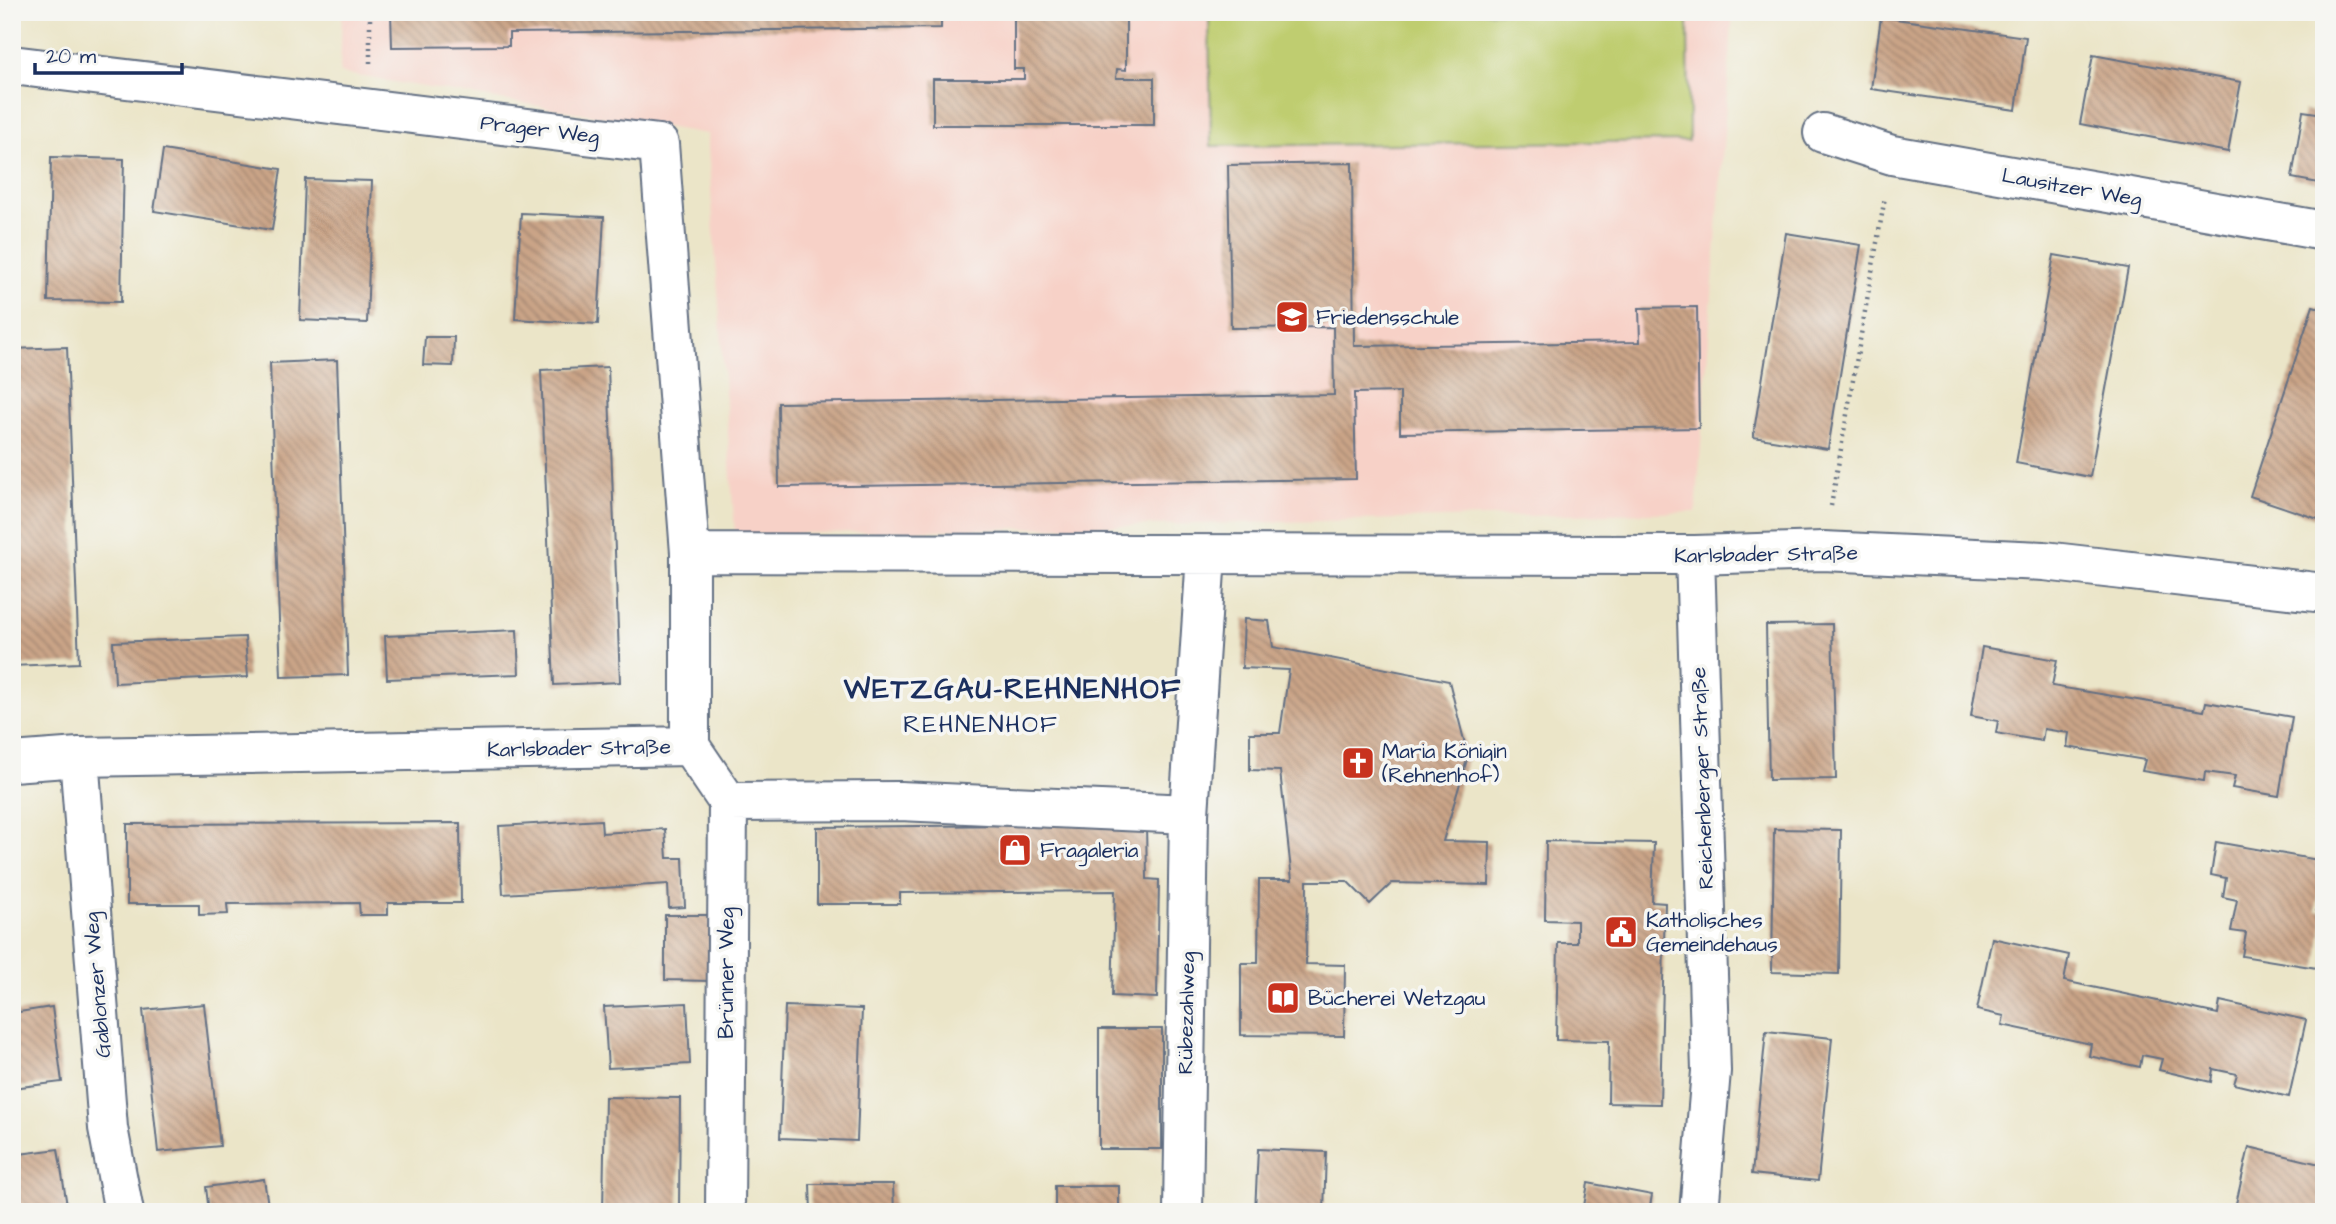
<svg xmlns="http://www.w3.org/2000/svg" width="2336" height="1224" font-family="'Architects Daughter',sans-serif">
  <defs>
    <pattern id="building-back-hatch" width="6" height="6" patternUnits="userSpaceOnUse" patternTransform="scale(1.75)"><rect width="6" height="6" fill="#caa487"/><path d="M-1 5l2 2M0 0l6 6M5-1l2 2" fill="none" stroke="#a38672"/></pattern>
  </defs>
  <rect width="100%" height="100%" fill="#f6f6f2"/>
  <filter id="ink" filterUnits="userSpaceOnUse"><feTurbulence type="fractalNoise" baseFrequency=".0143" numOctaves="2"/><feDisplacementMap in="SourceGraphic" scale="14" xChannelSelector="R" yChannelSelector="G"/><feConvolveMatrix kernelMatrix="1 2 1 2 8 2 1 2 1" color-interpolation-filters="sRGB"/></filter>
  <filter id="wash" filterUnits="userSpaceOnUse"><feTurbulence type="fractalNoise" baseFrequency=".00686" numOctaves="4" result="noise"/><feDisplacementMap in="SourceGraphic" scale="28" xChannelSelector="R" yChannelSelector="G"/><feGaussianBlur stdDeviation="1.57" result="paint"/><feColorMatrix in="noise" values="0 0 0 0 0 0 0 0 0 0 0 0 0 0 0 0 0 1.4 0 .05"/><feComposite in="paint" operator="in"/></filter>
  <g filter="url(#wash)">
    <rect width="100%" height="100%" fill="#ebe5c8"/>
    <path fill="#f7d1c7" d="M 342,12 L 1733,12 L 1696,512 L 735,535 L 707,134 L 340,73 Z"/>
    <path fill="#bfcd6f" stroke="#6d7e66" stroke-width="2" d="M 1209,12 L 1688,12 L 1689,141 L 1211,146 Z"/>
    <g id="blocks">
      <path fill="url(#building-back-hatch)" d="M 391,12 L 941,12 L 941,28 L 509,33 L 509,46 L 392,47 Z
        M 1014,12 L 1126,12 L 1126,70 L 1117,69 L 1116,78 L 1154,78 L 1154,125 L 933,125 L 933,79 L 1024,79 L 1024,69 L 1014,69 Z
        M 1881,17 L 2026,37 L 2016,110 L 1871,89 Z
        M 2093,55 L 2241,82 L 2228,152 L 2080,124 Z
        M 2303,111 L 2324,114 L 2324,184 L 2292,178 Z
        M 163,150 L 281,169 L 272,230 L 154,211 Z
        M 51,157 L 124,159 L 121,302 L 48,301 Z
        M 1352,163 L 1354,346 L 1640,342 L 1639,308 L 1697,307 L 1699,428 L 1400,433 L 1400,392 L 1354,393 L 1356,479 L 779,487 L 778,403 L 1334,395 L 1333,327 L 1231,328 L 1228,165 Z
        M 305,179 L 372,181 L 367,323 L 300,320 Z
        M 521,213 L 604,217 L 598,324 L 515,319 Z
        M 1786,233 L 1861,245 L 1828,449 L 1753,437 Z
        M 2054,255 L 2128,268 L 2090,477 L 2016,463 Z
        M 2313,306 L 2324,309 L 2324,521 L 2250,496 Z
        M 425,337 L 454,337 L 453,366 L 423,365 Z
        M 67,347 L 79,663 L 12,666 L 12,349 Z
        M 337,360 L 348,675 L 281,677 L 270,363 Z
        M 608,367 L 620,682 L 554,685 L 541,370 Z
        M 1244,619 L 1269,621 L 1273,647 L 1449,681 L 1468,756 L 1443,841 L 1490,842 L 1489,885 L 1392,883 L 1370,904 L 1347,881 L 1307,881 L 1306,964 L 1345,965 L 1344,1036 L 1241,1035 L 1241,963 L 1258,963 L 1259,880 L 1292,880 L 1280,771 L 1250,770 L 1250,733 L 1280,733 L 1289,670 L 1242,668 Z
        M 1832,624 L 1836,779 L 1769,780 L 1766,625 Z
        M 517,630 L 519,674 L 387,679 L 385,636 Z
        M 245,637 L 248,677 L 115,683 L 113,642 Z
        M 1982,647 L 2057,660 L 2052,686 L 2204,711 L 2206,702 L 2292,717 L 2279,796 L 2232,788 L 2235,776 L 2205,772 L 2204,781 L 2142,771 L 2145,760 L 2067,747 L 2069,733 L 2044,729 L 2042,741 L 1996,733 L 1998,721 L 1971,716 Z
        M 601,820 L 602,833 L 665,829 L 667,858 L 683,858 L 685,907 L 669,908 L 668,884 L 503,894 L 499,826 Z
        M 460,823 L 461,903 L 388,903 L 388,915 L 360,915 L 359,903 L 227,904 L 228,914 L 199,915 L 199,904 L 127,904 L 127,824 Z
        M 1146,824 L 1147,879 L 1159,880 L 1157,998 L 1112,996 L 1115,891 L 900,893 L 900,904 L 817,904 L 817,827 Z
        M 1774,829 L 1841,830 L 1839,974 L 1772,972 Z
        M 1546,841 L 1654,843 L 1652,902 L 1665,903 L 1660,1104 L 1608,1103 L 1609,1041 L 1556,1040 L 1558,943 L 1577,943 L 1577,921 L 1545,920 Z
        M 2216,842 L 2324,861 L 2316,911 L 2324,912 L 2317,968 L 2242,956 L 2246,933 L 2231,931 L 2237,900 L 2223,897 L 2226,878 L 2211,875 Z
        M 665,915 L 710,915 L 711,981 L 665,980 Z
        M 1992,938 L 2069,955 L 2064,981 L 2218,1014 L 2220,1001 L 2306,1020 L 2289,1097 L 2234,1084 L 2237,1074 L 2213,1069 L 2211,1082 L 2159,1070 L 2162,1059 L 2142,1055 L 2140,1067 L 2089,1056 L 2091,1044 L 2002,1025 L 2004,1016 L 1977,1010 Z
        M 687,1003 L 690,1064 L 608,1068 L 604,1007 Z
        M 204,1004 L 220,1146 L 158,1152 L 143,1010 Z
        M 785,1006 L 862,1009 L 857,1141 L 780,1138 Z
        M 52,1007 L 62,1082 L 12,1088 L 12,1013 Z
        M 1099,1029 L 1162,1029 L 1162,1149 L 1099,1149 Z
        M 1766,1031 L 1832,1038 L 1818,1181 L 1752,1174 Z
        M 605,1097 L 680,1098 L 679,1212 L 603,1212 Z
        M 2249,1147 L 2324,1165 L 2324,1212 L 2251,1212 L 2235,1208 Z
        M 58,1149 L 68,1212 L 12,1212 L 12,1155 Z
        M 1258,1149 L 1326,1152 L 1324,1212 L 1255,1212 Z
        M 264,1179 L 269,1212 L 209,1212 L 206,1187 Z
        M 1588,1183 L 1652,1195 L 1649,1212 L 1583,1212 Z
        M 810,1184 L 893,1184 L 894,1212 L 811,1212 Z
        M 1055,1186 L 1119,1186 L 1119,1212 L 1055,1212 Z"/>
    </g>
  </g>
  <g filter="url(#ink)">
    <use href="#blocks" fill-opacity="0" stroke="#646f83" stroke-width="2"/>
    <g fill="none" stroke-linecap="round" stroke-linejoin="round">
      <defs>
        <path id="street" d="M 12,65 L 659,144 L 690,553 L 690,746 L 79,757 L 12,762
          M 1823,133 L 1892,155 L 2324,231
          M 690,553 L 1695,555 L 1823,551 L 2044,561 L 2324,593
          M 1695,555 L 1711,1071 L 1699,1212
          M 690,746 L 728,802 L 725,1212
          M 79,757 L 108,1128 L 124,1212
          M 728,802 L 900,801 L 1189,814
          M 1183,1212 L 1189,814 L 1206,555"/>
      </defs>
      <use href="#street" stroke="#646f83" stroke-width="42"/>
      <path stroke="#646f83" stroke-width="4.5" stroke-dasharray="2 5" stroke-linecap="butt" d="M 370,12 L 370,64
        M 1831,506 L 1885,197"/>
      <use href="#street" stroke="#fff" stroke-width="38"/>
    </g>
  </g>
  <defs>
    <symbol id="school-square" viewBox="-11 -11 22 22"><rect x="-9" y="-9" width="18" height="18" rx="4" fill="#c8321e" stroke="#f6f6f2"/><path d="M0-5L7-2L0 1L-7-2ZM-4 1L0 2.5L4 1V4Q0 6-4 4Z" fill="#fff"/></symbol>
    <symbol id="church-square" viewBox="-11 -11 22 22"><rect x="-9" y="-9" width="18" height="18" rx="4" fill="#c8321e" stroke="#f6f6f2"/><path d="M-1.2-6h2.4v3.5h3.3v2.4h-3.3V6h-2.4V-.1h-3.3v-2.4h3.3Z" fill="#fff"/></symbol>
    <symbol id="shop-square" viewBox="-11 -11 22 22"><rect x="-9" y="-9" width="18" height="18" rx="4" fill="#c8321e" stroke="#f6f6f2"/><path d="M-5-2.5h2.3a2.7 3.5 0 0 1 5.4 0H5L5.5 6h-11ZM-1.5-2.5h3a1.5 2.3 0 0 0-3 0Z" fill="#fff"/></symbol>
    <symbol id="civic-square" viewBox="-11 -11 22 22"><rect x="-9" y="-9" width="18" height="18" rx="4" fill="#c8321e" stroke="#f6f6f2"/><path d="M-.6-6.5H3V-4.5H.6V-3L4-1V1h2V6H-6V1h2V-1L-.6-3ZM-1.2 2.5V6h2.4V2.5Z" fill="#fff"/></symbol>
    <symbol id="library-square" viewBox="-11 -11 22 22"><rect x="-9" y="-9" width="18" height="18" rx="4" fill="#c8321e" stroke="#f6f6f2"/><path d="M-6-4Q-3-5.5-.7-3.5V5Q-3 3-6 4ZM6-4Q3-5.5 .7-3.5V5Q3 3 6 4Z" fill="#fff"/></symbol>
  </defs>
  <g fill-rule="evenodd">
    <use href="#school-square" x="1273" y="298" width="38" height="38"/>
    <use href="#church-square" x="1339" y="744" width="38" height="38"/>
    <use href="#shop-square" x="996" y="831" width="38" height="38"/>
    <use href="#civic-square" x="1602" y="913" width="38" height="38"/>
    <use href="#library-square" x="1264" y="979" width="38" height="38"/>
  </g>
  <g text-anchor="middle" stroke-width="7" stroke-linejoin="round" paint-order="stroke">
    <g font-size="21" fill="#1b2f5e" stroke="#f6f6f2">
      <text transform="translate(540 129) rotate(7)" y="7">Prager Weg</text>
      <text transform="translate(2072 187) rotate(10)" y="7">Lausitzer Weg</text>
      <text transform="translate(1766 554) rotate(-1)" y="7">Karlsbader Straße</text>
      <text transform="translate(579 748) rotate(-1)" y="7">Karlsbader Straße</text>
      <text transform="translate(1702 778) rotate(-92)" y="7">Reichenberger Straße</text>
      <text transform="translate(726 973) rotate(-90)" y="7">Brünner Weg</text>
      <text transform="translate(97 985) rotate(-95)" y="7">Gablonzer Weg</text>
      <text transform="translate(1186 1013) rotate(-89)" y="7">Rübezahlweg</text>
    </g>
    <g font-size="21" fill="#1b2f5e" stroke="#f6f6f2" text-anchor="start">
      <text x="1316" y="324">Friedensschule</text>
      <text x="1382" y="758">Maria Königin<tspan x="1382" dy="24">(Rehnenhof)</tspan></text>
      <text x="1040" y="857">Fragaleria</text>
      <text x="1646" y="927">Katholisches<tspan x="1646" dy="24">Gemeindehaus</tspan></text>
      <text x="1308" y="1005">Bücherei Wetzgau</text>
    </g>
    <g font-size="24" letter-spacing="2" fill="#1b2f5e" stroke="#f6f6f2">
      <text x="981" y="732">REHNENHOF</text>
    </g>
    <g font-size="28" font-weight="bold" letter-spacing="2" fill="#1b2f5e" stroke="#f6f6f2">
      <text x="1013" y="698">WETZGAU-REHNENHOF</text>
    </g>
  </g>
  <rect width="2336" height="1224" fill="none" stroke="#f6f6f2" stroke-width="42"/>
  <path d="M35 63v10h147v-10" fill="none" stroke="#1b2f5e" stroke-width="3.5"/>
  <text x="46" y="63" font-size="21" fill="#1b2f5e" stroke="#f6f6f2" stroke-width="5" paint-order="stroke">20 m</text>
</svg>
